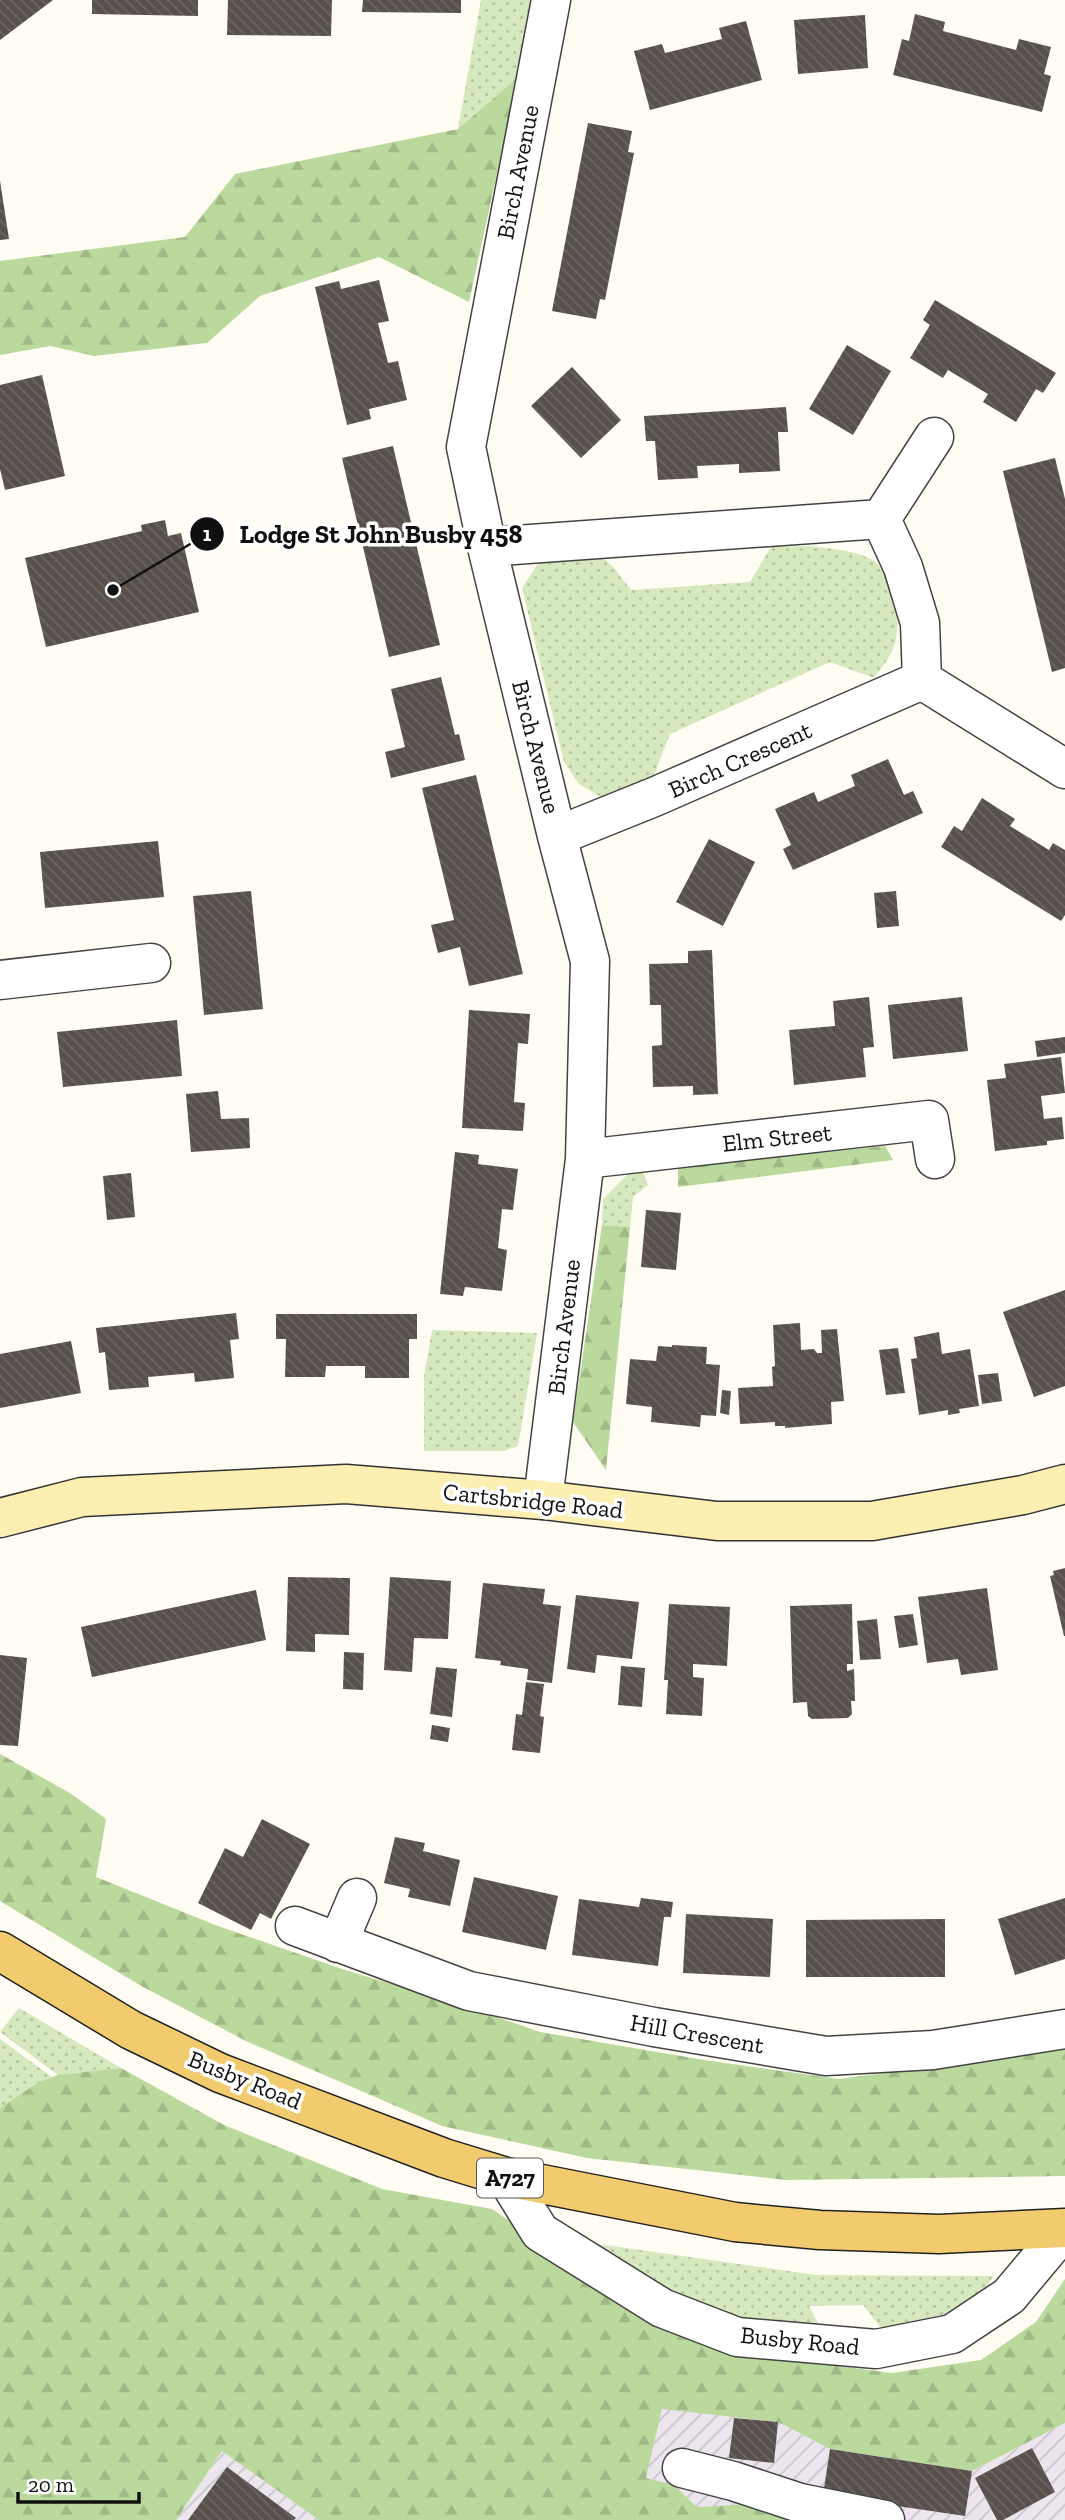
<svg xmlns="http://www.w3.org/2000/svg" width="1065" height="2520" font-family="'Zilla Slab',serif">
  <defs>
    <pattern id="industrial-furrows" width="10" height="10" patternUnits="userSpaceOnUse" patternTransform="scale(1.75)"><rect width="10" height="10" fill="#ece5ee"/><path d="M-1 1l2-2M0 10L10 0M9 11l2-2" fill="none" stroke="#c9c3cb"/></pattern>
    <pattern id="grass-dots" width="8" height="8" patternUnits="userSpaceOnUse" patternTransform="scale(1.75)"><rect width="8" height="8" fill="#d6e8bd"/><path d="M2 2h.1M6 6h.1" fill="none" stroke="#b7c6a1" stroke-width="1.8" stroke-linecap="round"/></pattern>
    <pattern id="forest-firs" width="22" height="20" patternUnits="userSpaceOnUse" patternTransform="scale(1.75)"><rect width="22" height="20" fill="#bbd99d"/><path d="M5 1l3.5 6h-7zM16 11l3.5 6h-7z" fill="#a0b986"/></pattern>
    <pattern id="building-back-hatch" width="6" height="6" patternUnits="userSpaceOnUse" patternTransform="scale(1.75)"><rect width="6" height="6" fill="#58504c"/><path d="M-1 5l2 2M0 0l6 6M5-1l2 2" fill="none" stroke="#6b6561"/></pattern>
  </defs>
  <rect width="100%" height="100%" fill="#fefcf3"/>
  <path fill="url(#industrial-furrows)" d="M 662,2408 L 778,2422 L 830,2449 L 972,2471 L 1065,2423 L 1065,2520 L 842,2520 L 749,2504 L 697,2507 L 674,2485 L 646,2478 Z
    M 222,2451 L 295,2501 L 319,2520 L 176,2520 Z"/>
  <path fill="url(#grass-dots)" d="M 481,0 L 533,0 L 518,77 L 458,129 Z
    M 811,546 C 830,549 857,550 874,561 C 895,575 902,623 894,646 C 891,657 881,668 874,678 L 830,662 L 670,734 L 652,780 L 604,799 L 579,784 L 564,762 L 522,588 L 541,559 L 601,556 L 614,568 L 631,590 L 750,582 L 771,547 Z
    M 631,1171 L 643,1171 L 648,1185 L 633,1197 L 630,1227 L 602,1225 L 603,1199 Z
    M 432,1330 L 537,1333 L 518,1446 L 504,1451 L 424,1451 L 424,1376 Z
    M 19,2008 L 121,2068 L 58,2075 L 0,2032 Z
    M 0,2039 L 52,2077 L 39,2083 L 0,2108 Z
    M 570,2240 L 816,2275 L 993,2276 L 984,2293 L 934,2322 L 887,2335 L 863,2305 L 809,2306 L 823,2333 L 722,2316 L 658,2289 Z"/>
  <path fill="url(#forest-firs)" d="M 518,77 L 469,302 L 379,257 L 260,296 L 207,343 L 94,356 L 50,346 L 0,355 L 0,261 L 185,237 L 235,174 L 458,129 Z
    M 885,1146 L 893,1160 L 678,1187 L 678,1167 Z
    M 602,1225 L 630,1227 L 606,1470 L 573,1422 Z
    M 0,1754 L 70,1793 L 106,1819 L 96,1877 L 218,1926 L 351,1972 L 454,2002 L 540,2032 L 704,2060 L 839,2079 L 965,2062 L 1065,2039 L 1065,2176 L 786,2180 L 587,2158 L 442,2126 L 246,2041 L 143,1987 L 0,1901 Z
    M 121,2068 L 224,2125 L 382,2189 L 492,2209 L 641,2312 L 800,2361 L 892,2373 L 981,2360 L 1036,2322 L 1065,2279 L 1065,2423 L 972,2471 L 830,2449 L 778,2422 L 662,2409 L 646,2478 L 674,2485 L 697,2507 L 749,2504 L 842,2520 L 319,2520 L 222,2451 L 176,2520 L 0,2520 L 0,2108 L 39,2082 L 58,2075 Z"/>
  <path fill="url(#building-back-hatch)" d="M 0,0 L 53,0 L 0,40 Z
    M 92,0 L 198,0 L 198,16 L 92,14 Z
    M 228,0 L 332,0 L 331,36 L 227,35 Z
    M 363,0 L 461,0 L 461,13 L 362,12 Z
    M 915,14 L 945,22 L 943,31 L 1016,50 L 1019,39 L 1051,47 L 1044,74 L 1051,76 L 1042,112 L 893,75 L 902,39 L 909,41 Z
    M 865,15 L 868,68 L 798,74 L 794,20 Z
    M 746,21 L 762,80 L 650,110 L 634,51 L 662,44 L 665,53 L 722,39 L 719,28 Z
    M 588,123 L 632,131 L 628,152 L 634,153 L 605,300 L 600,299 L 596,319 L 552,311 Z
    M 0,181 L 9,239 L 0,240 Z
    M 379,280 L 389,321 L 378,323 L 388,363 L 398,361 L 407,400 L 369,409 L 371,419 L 347,425 L 315,287 L 339,281 L 341,289 Z
    M 935,300 L 1056,373 L 1043,393 L 1036,389 L 1016,422 L 983,402 L 988,394 L 948,370 L 943,378 L 910,358 L 930,325 L 923,320 Z
    M 847,345 L 891,371 L 853,435 L 809,409 Z
    M 572,367 L 621,420 L 581,458 L 531,406 Z
    M 42,375 L 65,476 L 5,490 L 0,469 L 0,385 Z
    M 786,407 L 788,432 L 778,432 L 780,471 L 739,473 L 739,464 L 697,466 L 698,478 L 658,480 L 655,441 L 646,441 L 644,416 Z
    M 393,446 L 440,645 L 389,657 L 342,458 Z
    M 1055,458 L 1065,499 L 1065,668 L 1052,672 L 1003,471 Z
    M 165,520 L 168,536 L 181,533 L 199,612 L 46,647 L 25,558 L 142,531 L 141,525 Z
    M 441,677 L 455,735 L 459,734 L 465,760 L 391,778 L 385,752 L 405,747 L 391,689 Z
    M 888,759 L 904,795 L 913,791 L 923,813 L 793,870 L 783,849 L 791,845 L 775,809 L 814,792 L 818,802 L 855,786 L 851,775 Z
    M 476,775 L 523,974 L 469,986 L 460,947 L 438,953 L 431,925 L 454,920 L 422,788 Z
    M 982,798 L 1015,819 L 1010,826 L 1049,850 L 1053,843 L 1065,850 L 1065,915 L 1061,921 L 941,847 L 954,826 L 962,831 Z
    M 709,839 L 755,862 L 723,926 L 676,902 Z
    M 158,841 L 164,897 L 45,908 L 40,852 Z
    M 251,891 L 263,1009 L 204,1015 L 193,896 Z
    M 896,891 L 899,926 L 877,928 L 874,893 Z
    M 712,950 L 718,1094 L 693,1095 L 693,1086 L 653,1087 L 652,1046 L 662,1045 L 661,1005 L 650,1005 L 649,964 L 688,963 L 688,951 Z
    M 869,997 L 874,1047 L 863,1048 L 866,1077 L 794,1085 L 789,1030 L 835,1026 L 833,1001 Z
    M 962,997 L 968,1051 L 893,1059 L 888,1005 Z
    M 469,1010 L 530,1014 L 528,1044 L 518,1043 L 514,1102 L 525,1103 L 523,1131 L 462,1128 Z
    M 177,1020 L 182,1076 L 63,1087 L 57,1032 Z
    M 1065,1037 L 1065,1053 L 1037,1057 L 1035,1041 Z
    M 1061,1057 L 1065,1093 L 1041,1096 L 1044,1119 L 1062,1117 L 1064,1139 L 1047,1141 L 1047,1145 L 995,1151 L 987,1080 L 1006,1078 L 1004,1064 Z
    M 218,1091 L 221,1119 L 249,1118 L 250,1148 L 191,1152 L 186,1094 Z
    M 455,1152 L 479,1155 L 478,1164 L 518,1169 L 513,1210 L 502,1209 L 498,1248 L 507,1250 L 502,1291 L 465,1287 L 463,1296 L 440,1294 Z
    M 131,1173 L 135,1217 L 107,1220 L 103,1176 Z
    M 646,1210 L 681,1213 L 676,1270 L 641,1267 Z
    M 1065,1290 L 1065,1386 L 1034,1397 L 1003,1312 Z
    M 236,1313 L 239,1339 L 230,1340 L 234,1378 L 195,1382 L 194,1373 L 148,1377 L 149,1387 L 109,1390 L 105,1352 L 99,1353 L 96,1328 Z
    M 276,1314 L 417,1314 L 417,1339 L 409,1339 L 409,1378 L 365,1378 L 365,1366 L 326,1366 L 325,1377 L 285,1377 L 286,1339 L 276,1339 Z
    M 800,1323 L 801,1350 L 814,1349 L 817,1353 L 822,1353 L 821,1330 L 837,1329 L 844,1401 L 831,1402 L 832,1424 L 785,1428 L 785,1426 L 775,1426 L 775,1422 L 740,1424 L 738,1388 L 773,1386 L 772,1367 L 775,1366 L 773,1325 Z
    M 939,1332 L 942,1354 L 970,1349 L 979,1406 L 959,1409 L 960,1413 L 948,1415 L 948,1410 L 919,1415 L 911,1359 L 917,1358 L 914,1337 Z
    M 71,1341 L 81,1393 L 0,1408 L 0,1354 Z
    M 672,1345 L 707,1347 L 706,1364 L 720,1365 L 716,1416 L 701,1415 L 700,1427 L 651,1422 L 652,1407 L 626,1404 L 630,1359 L 656,1361 L 658,1346 L 672,1347 Z
    M 898,1348 L 905,1393 L 886,1395 L 879,1350 Z
    M 998,1373 L 1002,1401 L 982,1404 L 978,1375 Z
    M 722,1390 L 731,1391 L 729,1415 L 720,1413 Z
    M 1065,1568 L 1065,1636 L 1064,1636 L 1050,1576 L 1054,1575 L 1053,1571 Z
    M 288,1577 L 350,1578 L 349,1635 L 315,1634 L 315,1652 L 286,1651 Z
    M 390,1577 L 451,1581 L 448,1639 L 414,1638 L 412,1672 L 384,1670 Z
    M 483,1583 L 545,1589 L 543,1604 L 561,1606 L 552,1683 L 527,1680 L 528,1669 L 500,1665 L 501,1661 L 475,1658 Z
    M 987,1588 L 998,1670 L 961,1675 L 958,1659 L 927,1663 L 918,1597 Z
    M 256,1590 L 266,1640 L 92,1677 L 81,1627 Z
    M 576,1595 L 639,1602 L 632,1659 L 597,1655 L 595,1673 L 567,1669 Z
    M 669,1604 L 730,1607 L 727,1666 L 693,1664 L 693,1677 L 704,1678 L 702,1716 L 666,1714 L 668,1680 L 664,1680 Z
    M 852,1604 L 853,1664 L 847,1664 L 847,1671 L 854,1669 L 855,1701 L 851,1701 L 852,1714 L 848,1718 L 812,1719 L 808,1716 L 807,1702 L 793,1703 L 790,1606 Z
    M 913,1614 L 918,1645 L 899,1648 L 894,1616 Z
    M 877,1619 L 881,1659 L 860,1660 L 857,1621 Z
    M 344,1652 L 364,1653 L 363,1690 L 343,1689 Z
    M 0,1655 L 27,1658 L 18,1746 L 0,1745 Z
    M 621,1666 L 645,1668 L 642,1707 L 618,1705 Z
    M 436,1667 L 457,1669 L 452,1717 L 430,1714 Z
    M 526,1682 L 544,1684 L 540,1716 L 544,1717 L 540,1753 L 512,1750 L 516,1714 L 522,1715 Z
    M 432,1725 L 450,1728 L 448,1742 L 430,1739 Z
    M 262,1819 L 310,1844 L 271,1919 L 260,1913 L 251,1930 L 198,1903 L 225,1848 L 243,1857 Z
    M 395,1837 L 425,1843 L 423,1851 L 460,1860 L 450,1906 L 408,1897 L 410,1889 L 384,1883 Z
    M 474,1877 L 558,1896 L 546,1950 L 462,1932 Z
    M 641,1898 L 673,1902 L 671,1917 L 664,1917 L 658,1966 L 572,1955 L 579,1899 L 639,1907 Z
    M 1065,1898 L 1065,1959 L 1015,1975 L 998,1919 Z
    M 686,1914 L 773,1919 L 770,1977 L 683,1973 Z
    M 945,1919 L 945,1977 L 806,1977 L 806,1920 Z
    M 734,2418 L 778,2422 L 774,2463 L 729,2458 Z
    M 1032,2448 L 1055,2492 L 1003,2520 L 997,2520 L 975,2478 Z
    M 830,2449 L 972,2471 L 965,2516 L 823,2495 Z
    M 227,2467 L 296,2518 L 294,2520 L 188,2520 Z"/>
  <g fill="none" stroke-linecap="round" stroke-linejoin="round">
    <defs>
      <path id="street" d="M 881,519 L 934,437
        M 487,547 L 881,519 L 903,567 L 920,623 L 922,680 L 654,797 L 557,836
        M 922,680 L 1065,769
        M 0,980 L 151,963
        M 585,1159 L 929,1120 L 935,1159
        M 543,1500 L 585,1159 L 590,961 L 557,836 L 487,547 L 466,447 L 551,0
        M 295,1926 L 469,1991 L 654,2027 L 826,2056 L 933,2050 L 1065,2029
        M 338,1943 L 357,1898
        M 506,2177 L 540,2232 L 662,2308 L 737,2337 L 876,2349 L 952,2334 L 1009,2296 L 1065,2229
        M 682,2468 L 733,2481 L 800,2503 L 885,2520"/>
      <path id="secondary" d="M 0,1518 L 82,1497 L 346,1484 L 543,1500 L 717,1521 L 872,1521 L 1023,1495 L 1065,1484"/>
      <path id="primary" d="M 0,1951 L 131,2030 L 220,2073 L 444,2158 L 506,2177 L 735,2222 L 820,2230 L 939,2234 L 1065,2228"/>
    </defs>
    <use href="#street" stroke="#434343" stroke-width="41"/>
    <use href="#secondary" stroke="#323232" stroke-width="41"/>
    <use href="#primary" stroke="#212121" stroke-width="41"/>
    <use href="#street" stroke="#fff" stroke-width="38"/>
    <use href="#secondary" stroke="#fcefb1" stroke-width="38"/>
    <use href="#primary" stroke="#f3cb6f" stroke-width="38"/>
  </g>
  <g text-anchor="middle" stroke-width="7" stroke-linejoin="round" paint-order="stroke">
    <rect fill="#fff" stroke="#585858" stroke-width="2" x="477" y="2158.5" width="66" height="39" rx="5"/>
    <g font-size="23" font-weight="bold" fill="#101010">
      <text x="510" y="2186">A727</text>
    </g>
    <g font-size="24" fill="#101010" stroke="#fff">
      <text transform="translate(518 172) rotate(-79)" y="8">Birch Avenue</text>
      <text transform="translate(536 747) rotate(76)" y="8">Birch Avenue</text>
      <text transform="translate(740 760) rotate(-24)" y="8">Birch Crescent</text>
      <text transform="translate(777 1138) rotate(-6)" y="8">Elm Street</text>
      <text transform="translate(564 1327) rotate(-83)" y="8">Birch Avenue</text>
      <text transform="translate(533 1501) rotate(6)" y="8">Cartsbridge Road</text>
      <text transform="translate(697 2034) rotate(10)" y="8">Hill Crescent</text>
      <text transform="translate(245 2080) rotate(22)" y="8">Busby Road</text>
      <text transform="translate(800 2341) rotate(6)" y="8">Busby Road</text>
    </g>
  </g>
  <path fill="none" stroke="#101010" stroke-width="2.5" d="M113 590L207 534"/>
  <g fill="#101010" stroke="#fff" stroke-width="2.5">
    <circle cx="113" cy="590" r="7"/>
    <circle cx="207" cy="534" r="18"/>
  </g>
  <g font-size="21" text-anchor="middle" font-weight="bold" fill="#fff">
    <text x="207" y="541">1</text>
  </g>
  <g font-size="26" text-anchor="middle" font-weight="bold" fill="#101010" stroke="#fff" stroke-width="7" stroke-linejoin="round" paint-order="stroke">
    <text x="381" y="543">Lodge St John Busby 458</text>
  </g>
  <path d="M18 2492v10h121v-10" fill="none" stroke="#101010" stroke-width="3.5"/>
  <text x="28" y="2492" font-size="21" fill="#101010" stroke="#ffffff" stroke-width="5" paint-order="stroke">20 m</text>
</svg>
